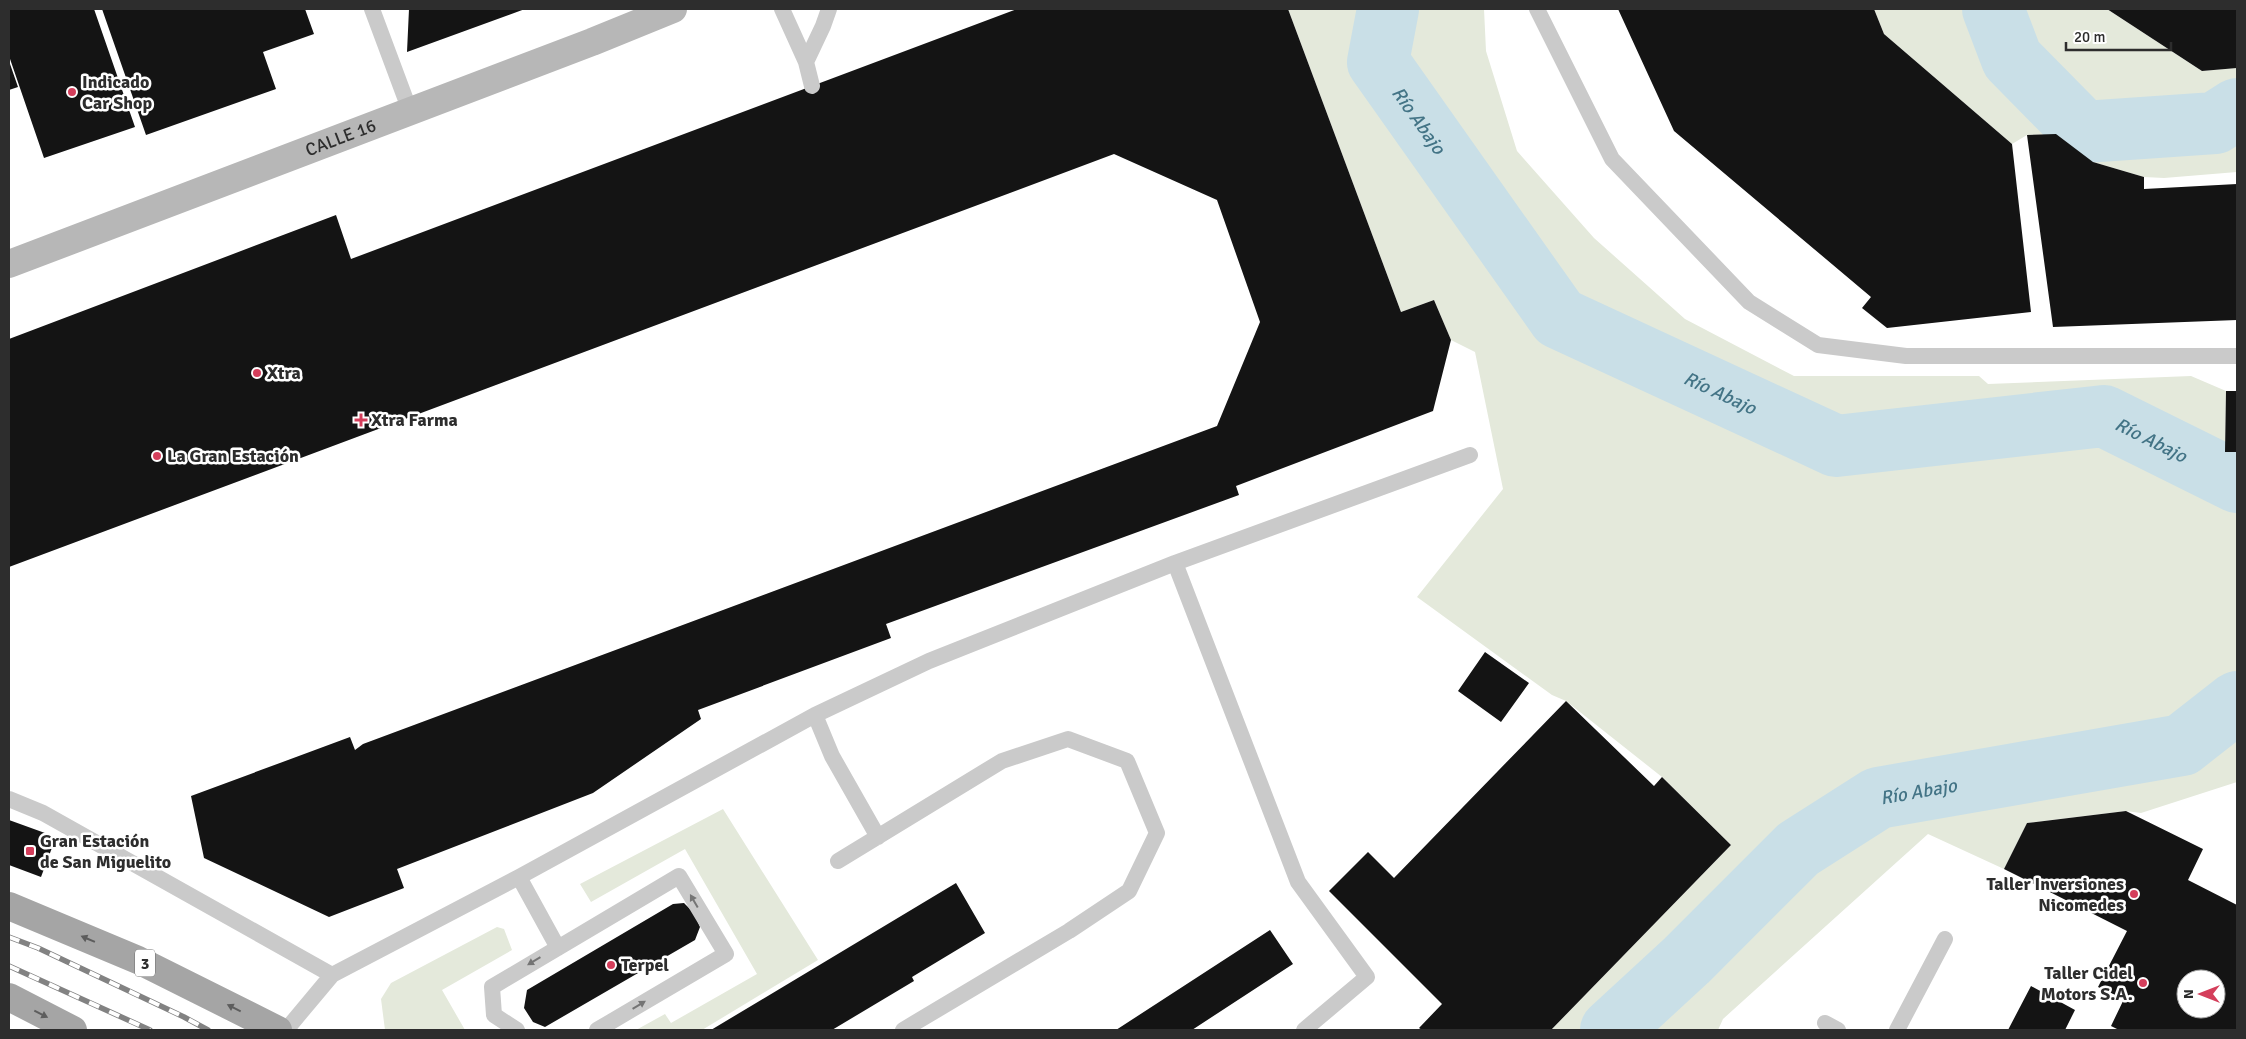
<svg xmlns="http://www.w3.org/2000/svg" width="2246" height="1039" font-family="Signika,sans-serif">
  <rect width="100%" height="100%" fill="#fff"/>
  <path fill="#e4e9db" d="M 1288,9 L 1484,9 L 1486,51 L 1517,151 L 1594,238 L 1685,319 L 1794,376 L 1979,376 L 1988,384 L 2191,376 L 2226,391 L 2225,452 L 2237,462 L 2237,782 L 2141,813 L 2126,811 L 2027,823 L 2004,869 L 1928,834 L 1723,1019 L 1718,1030 L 1551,1030 L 1731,845 L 1662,777 L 1566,701 L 1552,695 L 1417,597 L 1503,489 L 1475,352 L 1451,340 L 1434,300 L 1401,312 Z
    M 1874,9 L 2107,9 L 2202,71 L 2237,68 L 2237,172 L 2164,178 L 2144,177 L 2093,162 L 2056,134 L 2027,135 L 2012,144 L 1884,34 Z
    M 723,809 L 818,960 L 702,1030 L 636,1030 L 665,1014 L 671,1023 L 757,974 L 685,849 L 591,902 L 580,884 Z
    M 497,927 L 504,929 L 512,950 L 442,990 L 465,1030 L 385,1030 L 381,999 L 391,983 Z"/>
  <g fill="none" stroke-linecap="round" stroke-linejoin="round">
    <g stroke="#c9dfe7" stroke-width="62">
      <path id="s1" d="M 1388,9 L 1378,62 L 1559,318 L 1836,446 L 2104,416 L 2237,482"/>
      <path d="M 1993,9 L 2012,59 L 2084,132 L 2215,123 L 2237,109"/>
      <path id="s2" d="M 1611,1030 L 1687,960 L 1798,849 L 1878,798 L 2182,745 L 2237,702"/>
    </g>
  </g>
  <path fill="#141414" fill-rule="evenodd" d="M 9,9 L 94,9 L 135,127 L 44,158 L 9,56 Z
    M 102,9 L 305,9 L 314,34 L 263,52 L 276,89 L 146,135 Z
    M 409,9 L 525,9 L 407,52 Z
    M 1017,9 L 1288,9 L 1401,312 L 1434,300 L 1451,340 L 1433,411 L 1236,486 L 1239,495 L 886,624 L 891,638 L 698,710 L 701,719 L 593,793 L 397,869 L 404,888 L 329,917 L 204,858 L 191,796 L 350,737 L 355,750 L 363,744 L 1217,426 L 1260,322 L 1217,200 L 1114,154 L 9,567 L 9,339 L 336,215 L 351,259 Z
    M 1618,9 L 1874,9 L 1884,34 L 2012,144 L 2031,312 L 1887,328 L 1862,308 L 1871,297 L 1674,131 Z
    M 2107,9 L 2237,9 L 2237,68 L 2202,71 Z
    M 9,61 L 18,87 L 9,90 Z
    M 2056,134 L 2093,162 L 2144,177 L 2144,189 L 2237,184 L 2237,320 L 2053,327 L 2027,135 Z
    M 2226,391 L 2237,391 L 2237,452 L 2225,452 Z
    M 1485,652 L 1529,683 L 1501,722 L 1458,691 Z
    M 1566,701 L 1654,786 L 1662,777 L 1731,845 L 1551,1030 L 1422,1030 L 1419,1028 L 1442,1004 L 1329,891 L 1368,852 L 1394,878 Z
    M 2126,811 L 2203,849 L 2188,880 L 2237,905 L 2237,1030 L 2119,1030 L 2111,1026 L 2124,999 L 2098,987 L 2127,931 L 2004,869 L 2027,823 ZM 2186,979 L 2216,979 L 2216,1009 L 2186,1009 Z
    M 9,820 L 56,837 L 41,877 L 9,865 Z
    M 956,883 L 985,933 L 912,977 L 914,981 L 832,1030 L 711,1030 Z
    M 684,903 L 694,913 L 700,927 L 695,940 L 545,1027 L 533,1022 L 524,1008 L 527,990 L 673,904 Z
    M 1270,930 L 1293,964 L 1192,1030 L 1116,1030 Z
    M 2031,986 L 2075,1010 L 2065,1030 L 2008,1030 Z"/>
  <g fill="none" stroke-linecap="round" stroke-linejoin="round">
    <path stroke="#cacaca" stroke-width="16" d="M 372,9 L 410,111
      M 782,9 L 806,62 L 812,86
      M 1537,9 L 1612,159 L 1749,302 L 1818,345 L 1906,356 L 2237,356
      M 806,62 L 823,26 L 829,9
      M 1175,563 L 1298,882 L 1367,977 L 1304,1030
      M 815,715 L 832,756 L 878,837
      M 9,799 L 43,813 L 332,975
      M 838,861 L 1002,761 L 1068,739 L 1127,761 L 1157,833 L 1129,891 L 1069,931 L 903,1030
      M 519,877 L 558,948
      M 1825,1023 L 1838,1030
      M 286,1030 L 332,975 L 519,877 L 815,715 L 929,661 L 1175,563 L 1470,455
      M 517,1030 L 494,1015 L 492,987 L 679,876 L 726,954 L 597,1030
      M 1897,1030 L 1945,939"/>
    <path stroke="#b7b7b7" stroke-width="28" id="s3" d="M 9,264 L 592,42 L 673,9"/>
    <path stroke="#a5a5a5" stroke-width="28" d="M 9,906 L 138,960 L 278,1030
      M 9,997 L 73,1030"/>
    <defs>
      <path id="rail" d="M 9,937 L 38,948 L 184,1017 L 208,1030
        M 9,966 L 150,1030"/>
    </defs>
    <use href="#rail" stroke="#828282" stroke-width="5.5"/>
    <use href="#rail" stroke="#fff" stroke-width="4" stroke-dasharray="11" stroke-linecap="butt"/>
  </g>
  <defs><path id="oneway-solid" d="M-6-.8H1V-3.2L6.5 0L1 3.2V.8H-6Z" transform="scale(1.25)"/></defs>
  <g fill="#747474">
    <use href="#oneway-solid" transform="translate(694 901) rotate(-120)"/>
    <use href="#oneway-solid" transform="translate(534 961) rotate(149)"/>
    <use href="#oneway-solid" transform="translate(639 1005) rotate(-31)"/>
  </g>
  <g fill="#5d5d5d">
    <use href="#oneway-solid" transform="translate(88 939) rotate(-157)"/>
    <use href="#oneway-solid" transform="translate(234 1008) rotate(-153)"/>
    <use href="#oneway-solid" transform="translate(41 1014) rotate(27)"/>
  </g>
  <g fill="#d43e5b" stroke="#fff" stroke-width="2">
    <circle cx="72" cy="92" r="5"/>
    <circle cx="257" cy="373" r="5"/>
    <path d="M358.5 412.5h5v5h5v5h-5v5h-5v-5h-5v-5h5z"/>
    <circle cx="157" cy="456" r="5"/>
    <rect x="25" y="846" width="10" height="10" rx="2.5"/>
    <circle cx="2134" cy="894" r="5"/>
    <circle cx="611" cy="965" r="5"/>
    <circle cx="2143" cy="983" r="5"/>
  </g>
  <g text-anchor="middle" stroke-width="5" stroke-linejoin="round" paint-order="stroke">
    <rect fill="#fff" stroke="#6c6c6c" stroke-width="1" x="135" y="949.5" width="20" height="27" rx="4"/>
    <g font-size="16" font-weight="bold" fill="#2d2d2d">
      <text x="145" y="969">3</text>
    </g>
    <g font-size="18" font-weight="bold" fill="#2d2d2d" stroke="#fff" text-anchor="start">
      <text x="82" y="88">Indicado<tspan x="82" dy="21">Car Shop</tspan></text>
      <text x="267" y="379">Xtra</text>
      <text x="371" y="426">Xtra Farma</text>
      <text x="167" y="462">La Gran Estación</text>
      <text x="40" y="847">Gran Estación<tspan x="40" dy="21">de San Miguelito</tspan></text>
      <text x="2124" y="890" text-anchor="end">Taller Inversiones<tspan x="2124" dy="21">Nicomedes</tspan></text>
      <text x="621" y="971">Terpel</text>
      <text x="2133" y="979" text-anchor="end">Taller Cidel<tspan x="2133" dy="21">Motors S.A.</tspan></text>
    </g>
    <g font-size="18" fill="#2d2d2d" stroke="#fff">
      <text dy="6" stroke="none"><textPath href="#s3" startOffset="355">CALLE 16</textPath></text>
    </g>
    <g font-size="19" font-style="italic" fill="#437486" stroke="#fff">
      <text dy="7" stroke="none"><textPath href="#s1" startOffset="125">Río Abajo</textPath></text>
      <text dy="7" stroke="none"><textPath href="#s1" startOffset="545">Río Abajo</textPath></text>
      <text dy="7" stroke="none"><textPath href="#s1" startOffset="995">Río Abajo</textPath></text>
      <text dy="7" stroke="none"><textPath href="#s2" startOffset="396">Río Abajo</textPath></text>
    </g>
  </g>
  <rect width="2246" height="1039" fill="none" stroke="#2d2d2d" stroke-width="20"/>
  <g transform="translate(2201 994) rotate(270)"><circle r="24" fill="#ffffff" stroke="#ababab"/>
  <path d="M0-4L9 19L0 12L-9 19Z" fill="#d43e5b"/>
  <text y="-8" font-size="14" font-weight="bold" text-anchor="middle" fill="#2d2d2d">N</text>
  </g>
  <path d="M2066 42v8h105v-8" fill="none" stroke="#2d2d2d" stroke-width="2.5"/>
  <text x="2074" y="42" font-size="15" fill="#2d2d2d" stroke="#ffffff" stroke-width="4" paint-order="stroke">20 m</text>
</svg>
